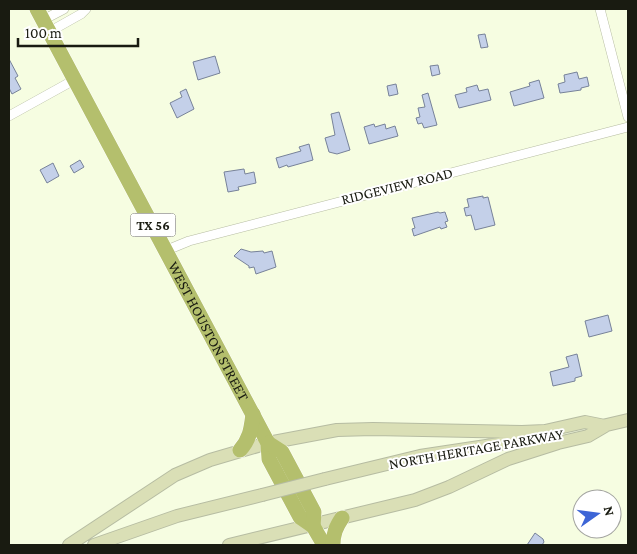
<svg xmlns="http://www.w3.org/2000/svg" width="637" height="554" font-family="'Crimson Pro',serif">
  <rect width="100%" height="100%" fill="#f6fde1"/>
  <path fill="#c4d0e9" stroke="#778299" d="M 485,34 L 488,47 L 481,48 L 478,35 Z
    M 215,56 L 220,73 L 198,80 L 193,62 Z
    M 9,59 L 18,76 L 15,78 L 21,89 L 12,94 L 9,88 Z
    M 438,65 L 440,74 L 432,76 L 430,66 Z
    M 577,72 L 579,79 L 587,77 L 589,86 L 581,88 L 581,90 L 560,93 L 558,84 L 565,82 L 564,75 Z
    M 539,80 L 544,98 L 514,106 L 510,92 L 530,86 L 529,83 Z
    M 396,84 L 398,94 L 389,96 L 387,86 Z
    M 477,85 L 479,91 L 488,89 L 491,100 L 459,108 L 455,95 L 467,92 L 466,88 Z
    M 186,89 L 194,109 L 177,118 L 170,103 L 182,97 L 180,92 Z
    M 428,93 L 437,125 L 424,128 L 422,123 L 418,124 L 416,118 L 420,117 L 418,108 L 425,107 L 422,95 Z
    M 339,112 L 350,150 L 337,154 L 329,152 L 325,138 L 335,135 L 331,114 Z
    M 374,124 L 375,127 L 385,124 L 386,129 L 395,126 L 398,136 L 369,144 L 364,127 Z
    M 309,144 L 313,160 L 288,167 L 287,165 L 279,168 L 276,158 L 301,151 L 299,147 Z
    M 80,160 L 84,167 L 74,173 L 70,166 Z
    M 53,163 L 59,176 L 47,183 L 40,170 Z
    M 244,169 L 245,174 L 254,172 L 256,183 L 238,187 L 239,190 L 228,192 L 224,172 Z
    M 483,196 L 483,198 L 488,197 L 495,225 L 475,230 L 471,215 L 466,216 L 464,208 L 469,207 L 467,199 Z
    M 438,212 L 440,213 L 445,212 L 448,221 L 445,222 L 447,227 L 441,229 L 440,227 L 414,236 L 412,229 L 415,228 L 412,218 Z
    M 241,249 L 251,252 L 263,251 L 264,253 L 272,251 L 276,267 L 256,274 L 254,267 L 249,268 L 249,266 L 234,256 Z
    M 608,315 L 612,331 L 589,337 L 585,321 Z
    M 577,354 L 582,376 L 575,378 L 575,381 L 553,386 L 550,372 L 569,367 L 566,357 Z
    M 535,533 L 543,539 L 544,542 L 542,545 L 527,545 Z"/>
  <g fill="none" stroke-linecap="round" stroke-linejoin="round">
    <defs>
      <path id="minor" d="M 600,9 L 628,117
        M 43,20 L 64,9
        M 49,32 L 81,14 L 86,9
        M 9,116 L 74,80
        M 167,250 L 189,241 L 628,127"/>
      <path id="secondary" d="M 598,427 L 628,420
        M 325,479 L 420,456 L 539,438
        M 69,545 L 175,475 L 210,460 L 268,443 L 337,430 L 373,429 L 522,432 L 545,431 L 585,422 L 605,426
        M 94,545 L 177,516 L 262,495
        M 229,545 L 415,500 L 449,487 L 508,459 L 558,443 L 588,436 L 605,426"/>
      <g id="primary">
        <path id="s1" d="M 37,9 L 268,443 L 269,459 L 300,517 L 313,526 L 324,545"/>
        <path d="M 268,443 L 282,452 L 314,512 L 313,526"/>
        <path d="M 240,450 C 250,439 251,429 253,414"/>
        <path d="M 333,545 C 333,534 336,527 342,518"/>
      </g>
    </defs>
    <use href="#minor" stroke="#b6bca2" stroke-width="10"/>
    <use href="#secondary" stroke="#b6bca2" stroke-width="14"/>
    <use href="#primary" stroke="#fff" stroke-width="16"/>
    <use href="#minor" stroke="#fff" stroke-width="9"/>
    <use href="#secondary" stroke="#dadfb6" stroke-width="12"/>
    <use href="#primary" stroke="#b4bf6d" stroke-width="15"/>
    <defs>
      <path id="secondary-bridge" d="M 262,495 L 325,479"/>
    </defs>
    <use href="#secondary-bridge" stroke="#b6bca2" stroke-width="14" stroke-linecap="butt"/>
    <use href="#secondary-bridge" stroke="#dadfb6" stroke-width="12"/>
  </g>
  <g text-anchor="middle" stroke-width="4" stroke-linejoin="round" paint-order="stroke">
    <rect fill="#fff" stroke="#5e5f58" stroke-width="1" x="130.5" y="213.5" width="45" height="23" rx="4"/>
    <g font-size="14" font-weight="bold" fill="#191b11">
      <text x="153" y="230">TX 56</text>
    </g>
    <g font-size="15" fill="#191b11" stroke="#fff">
      <text transform="translate(397 186) rotate(-14)" y="5">RIDGEVIEW ROAD</text>
      <text dy="5" stroke="none"><textPath href="#s1" startOffset="365">WEST HOUSTON STREET</textPath></text>
      <text transform="translate(476 449) rotate(-10)" y="5">NORTH HERITAGE PARKWAY</text>
    </g>
  </g>
  <rect width="637" height="554" fill="none" stroke="#191b11" stroke-width="20"/>
  <g transform="translate(597 514) rotate(76)"><circle r="24" fill="#ffffff" stroke="#a3a4a0"/>
  <path d="M0-4L9 19L0 12L-9 19Z" fill="#3d65d6"/>
  <text y="-8" font-size="14" font-weight="bold" text-anchor="middle" fill="#191b11">N</text>
  </g>
  <path d="M18 38v8h120v-8" fill="none" stroke="#191b11" stroke-width="2.5"/>
  <text x="25" y="38" font-size="15" fill="#191b11" stroke="#ffffff" stroke-width="4" paint-order="stroke">100 m</text>
</svg>
